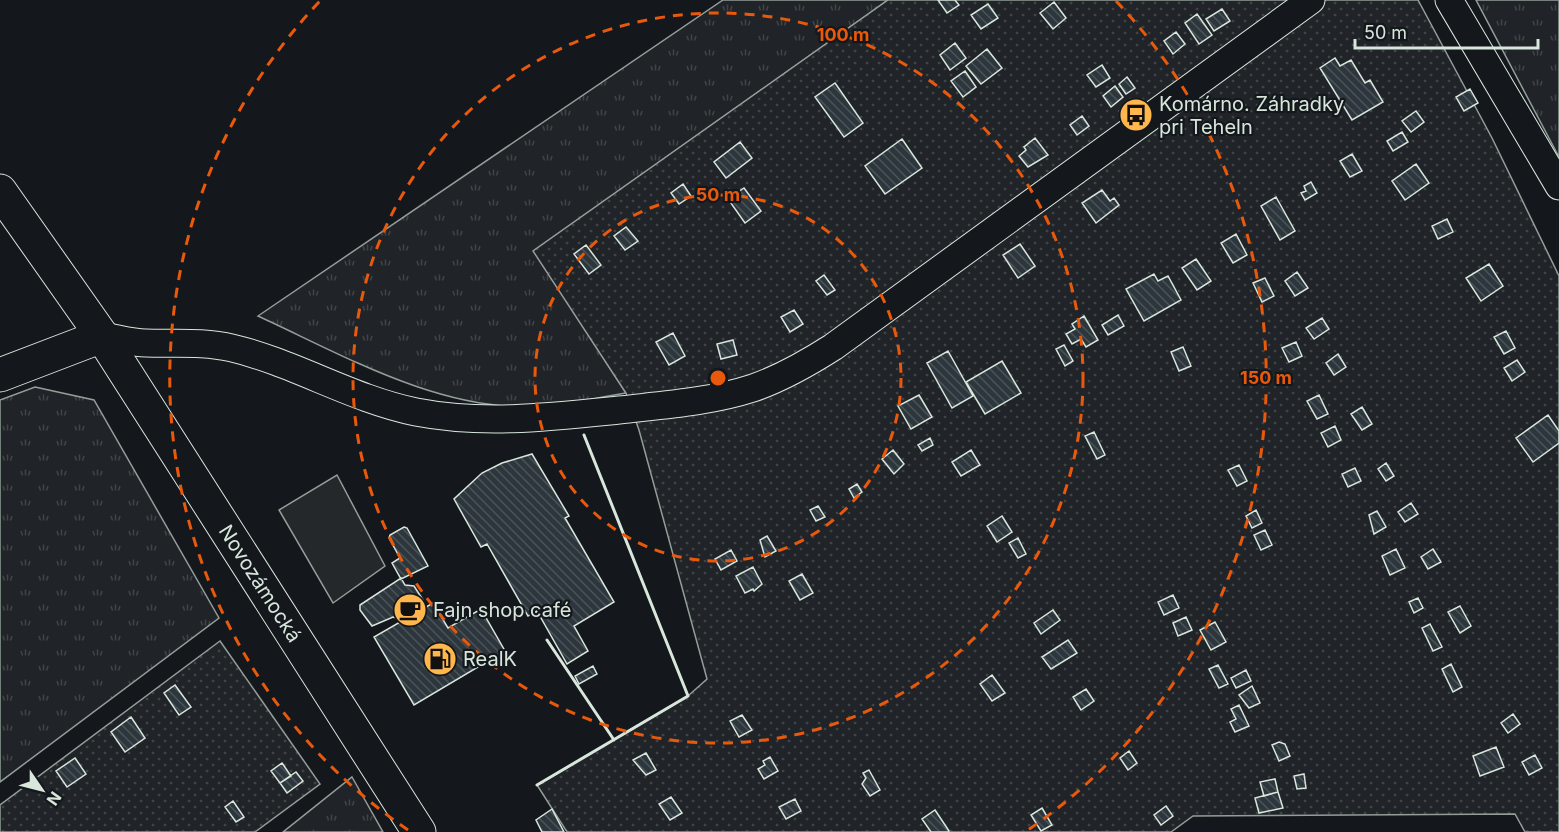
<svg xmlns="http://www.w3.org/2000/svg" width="1559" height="832" font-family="Inter,sans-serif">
  <defs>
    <pattern id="grass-tufts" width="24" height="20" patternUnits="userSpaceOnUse" patternTransform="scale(1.5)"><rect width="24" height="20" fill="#202428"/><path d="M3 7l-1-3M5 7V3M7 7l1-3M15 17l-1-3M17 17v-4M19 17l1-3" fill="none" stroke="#404447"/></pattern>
    <pattern id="garden-dots" width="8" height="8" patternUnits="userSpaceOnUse" patternTransform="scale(1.5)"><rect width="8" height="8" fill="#202428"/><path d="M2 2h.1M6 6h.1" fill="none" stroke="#404447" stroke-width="1.8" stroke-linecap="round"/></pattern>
    <pattern id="building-back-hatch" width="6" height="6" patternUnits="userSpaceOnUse" patternTransform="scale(1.5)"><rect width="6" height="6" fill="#2c363c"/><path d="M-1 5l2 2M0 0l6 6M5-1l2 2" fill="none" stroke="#4a5358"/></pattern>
  </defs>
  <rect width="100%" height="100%" fill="#14181c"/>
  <path fill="url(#grass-tufts)" stroke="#939e99" stroke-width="1.5" d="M 723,0 L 888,0 L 534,251 L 626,393 C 598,397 568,406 539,407 C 439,411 347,357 258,316 Z
    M 1476,0 L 1559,0 L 1559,157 Z
    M 35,387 L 94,400 L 219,618 L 0,782 L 0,400 Z
    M 352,777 L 383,832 L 283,832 Z"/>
  <path fill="url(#garden-dots)" stroke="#939e99" stroke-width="1.5" d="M 888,0 L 1418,0 L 1492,138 L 1559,276 L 1559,832 L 1525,832 L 1515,814 L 1193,816 L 1171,832 L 567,832 L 537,785 L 688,696 L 707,679 L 639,430 L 626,393 L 533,251 Z
    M 220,641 L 320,784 L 255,832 L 0,832 L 0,805 Z"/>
  <path fill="#24282b" stroke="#939e99" stroke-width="1.5" d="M 337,475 L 385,566 L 333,603 L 279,510 Z"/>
  <path fill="url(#building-back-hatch)" stroke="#d8e6dc" stroke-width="1.5" d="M 938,0 L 955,0 L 959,5 L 947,13 Z
    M 1054,2 L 1066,18 L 1053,29 L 1040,13 Z
    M 988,4 L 998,18 L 981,29 L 971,15 Z
    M 1222,9 L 1230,21 L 1214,31 L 1206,19 Z
    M 1197,14 L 1212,35 L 1199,44 L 1185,23 Z
    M 1176,32 L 1185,44 L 1173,54 L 1164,41 Z
    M 955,43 L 966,58 L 950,70 L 940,55 Z
    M 987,49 L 1002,68 L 981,84 L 966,66 Z
    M 1335,58 L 1340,66 L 1351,60 L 1365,83 L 1370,80 L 1383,102 L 1352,120 L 1320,68 Z
    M 1102,65 L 1110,78 L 1096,87 L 1087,75 Z
    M 965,71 L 976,87 L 963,97 L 951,81 Z
    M 1127,77 L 1135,88 L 1126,94 L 1119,84 Z
    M 835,83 L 863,123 L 844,137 L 815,97 Z
    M 1115,86 L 1123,97 L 1111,107 L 1103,96 Z
    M 1470,89 L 1478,103 L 1464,111 L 1456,97 Z
    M 1416,111 L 1424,122 L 1411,132 L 1402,121 Z
    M 1082,116 L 1089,126 L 1077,135 L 1070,125 Z
    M 1402,132 L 1408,142 L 1393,151 L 1387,141 Z
    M 1035,138 L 1048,155 L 1028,167 L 1019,156 L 1026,150 L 1024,147 Z
    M 902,139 L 922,168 L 885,194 L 865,166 Z
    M 740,142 L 752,158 L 726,178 L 714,162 Z
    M 1352,154 L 1362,171 L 1350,177 L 1340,161 Z
    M 1416,164 L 1429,183 L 1405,200 L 1392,181 Z
    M 1311,182 L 1317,193 L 1305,200 L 1301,193 L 1306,191 L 1304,186 Z
    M 683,184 L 691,196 L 679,204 L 671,193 Z
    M 744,188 L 761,211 L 745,223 L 728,199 Z
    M 1102,190 L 1110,201 L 1114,198 L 1119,205 L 1096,223 L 1082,203 Z
    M 1276,197 L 1295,231 L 1280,240 L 1261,206 Z
    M 1447,219 L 1453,232 L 1438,239 L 1432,226 Z
    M 626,227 L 638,241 L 625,250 L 614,236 Z
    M 1236,234 L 1247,255 L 1233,263 L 1221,243 Z
    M 1020,244 L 1035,266 L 1018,278 L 1003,255 Z
    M 586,245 L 601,265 L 589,274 L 574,254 Z
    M 1196,259 L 1211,281 L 1197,290 L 1182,268 Z
    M 1489,264 L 1503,286 L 1481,301 L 1466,278 Z
    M 1297,272 L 1308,288 L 1295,296 L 1285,281 Z
    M 1154,274 L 1158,281 L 1168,276 L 1181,300 L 1144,321 L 1126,289 Z
    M 824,275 L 835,290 L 827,295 L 816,281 Z
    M 1265,278 L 1274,296 L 1262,302 L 1253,283 Z
    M 794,310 L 803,324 L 790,332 L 781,317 Z
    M 1118,315 L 1124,326 L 1108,335 L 1102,325 Z
    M 1084,316 L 1098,340 L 1086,347 L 1081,339 L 1072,344 L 1066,334 L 1075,329 L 1072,324 Z
    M 1322,318 L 1329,329 L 1314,339 L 1306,328 Z
    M 1506,331 L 1515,348 L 1504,354 L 1494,337 Z
    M 673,333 L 685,356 L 669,365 L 656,342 Z
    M 733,340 L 737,355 L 721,359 L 717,344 Z
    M 1296,342 L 1302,356 L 1289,362 L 1282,348 Z
    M 1064,345 L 1073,361 L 1065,366 L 1056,349 Z
    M 1183,347 L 1191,366 L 1179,371 L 1171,352 Z
    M 948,351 L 973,396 L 952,408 L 927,363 Z
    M 1338,354 L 1346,367 L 1334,375 L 1326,363 Z
    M 1517,360 L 1525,372 L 1512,381 L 1504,368 Z
    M 1002,361 L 1021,393 L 985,414 L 966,382 Z
    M 919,395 L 932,417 L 911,429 L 898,406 Z
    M 1319,395 L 1328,414 L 1317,419 L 1307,401 Z
    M 1362,407 L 1372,424 L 1362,430 L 1351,414 Z
    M 1548,415 L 1559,431 L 1559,443 L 1533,462 L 1516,438 Z
    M 1335,426 L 1341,440 L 1328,447 L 1321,433 Z
    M 1094,432 L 1105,455 L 1097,459 L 1085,436 Z
    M 930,438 L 933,445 L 922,451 L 918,445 Z
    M 893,450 L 904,464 L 894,474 L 882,459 Z
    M 971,450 L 980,465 L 961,476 L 952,462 Z
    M 532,454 L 569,516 L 565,518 L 614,602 L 574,626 L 588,651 L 567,664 L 537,611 L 528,616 L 487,544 L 481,547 L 454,499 L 482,473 L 502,463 Z
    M 1386,463 L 1394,476 L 1386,481 L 1378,469 Z
    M 1239,465 L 1247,481 L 1237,486 L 1228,470 Z
    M 1355,468 L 1361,481 L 1348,487 L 1342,474 Z
    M 857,484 L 862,492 L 854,498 L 849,489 Z
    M 1411,503 L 1418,514 L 1405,522 L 1398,512 Z
    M 818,506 L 825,517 L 816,521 L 810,510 Z
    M 1256,510 L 1262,523 L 1252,528 L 1246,516 Z
    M 1377,511 L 1386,527 L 1374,534 L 1369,515 Z
    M 1002,516 L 1012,532 L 997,542 L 987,526 Z
    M 404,527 L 407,528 L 428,566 L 401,579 L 392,563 L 400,558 L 389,538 L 390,535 Z
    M 1265,530 L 1272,545 L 1261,550 L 1254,535 Z
    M 767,536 L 776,551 L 765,557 L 760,540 Z
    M 1018,538 L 1026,554 L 1018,558 L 1009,543 Z
    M 1396,549 L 1405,568 L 1390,575 L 1382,556 Z
    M 1433,549 L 1441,562 L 1428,569 L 1421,557 Z
    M 731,550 L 737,561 L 721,570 L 715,559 Z
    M 753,567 L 762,584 L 754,591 L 753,589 L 745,593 L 736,576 Z
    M 802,574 L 813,593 L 800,600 L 789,581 Z
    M 401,578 L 405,585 L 414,586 L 423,600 L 421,609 L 403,620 L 393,617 L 372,626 L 360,610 L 360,605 Z
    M 1173,595 L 1179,608 L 1164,615 L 1158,602 Z
    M 1418,598 L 1423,608 L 1414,613 L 1409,602 Z
    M 433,603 L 448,628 L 481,609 L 505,651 L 414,705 L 374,637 Z
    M 1460,606 L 1471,626 L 1460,633 L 1448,612 Z
    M 1053,610 L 1060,620 L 1041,634 L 1034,623 Z
    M 1186,617 L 1192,630 L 1178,636 L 1173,623 Z
    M 1215,622 L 1226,642 L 1211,650 L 1200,630 Z
    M 1430,624 L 1442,647 L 1433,651 L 1422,628 Z
    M 1068,640 L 1077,653 L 1051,669 L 1042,657 Z
    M 1451,664 L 1462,687 L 1453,692 L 1442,669 Z
    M 1218,665 L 1228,684 L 1219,688 L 1209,669 Z
    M 593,666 L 597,674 L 579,684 L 575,676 Z
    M 1246,670 L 1251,681 L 1236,688 L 1231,678 Z
    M 992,675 L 1005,693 L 992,701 L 980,684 Z
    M 175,685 L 191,707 L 179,715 L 164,693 Z
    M 1252,686 L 1260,703 L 1249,708 L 1239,695 Z
    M 1086,689 L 1094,701 L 1081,710 L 1073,697 Z
    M 1239,705 L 1249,726 L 1235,732 L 1230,722 L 1236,719 L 1231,709 Z
    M 1513,714 L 1520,724 L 1508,733 L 1501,723 Z
    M 742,715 L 752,730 L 739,737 L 730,721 Z
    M 131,717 L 145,738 L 125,752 L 111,732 Z
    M 1279,742 L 1285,744 L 1290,756 L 1279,761 L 1272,745 Z
    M 1496,747 L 1504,767 L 1480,776 L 1473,756 Z
    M 1129,751 L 1137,763 L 1128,770 L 1120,758 Z
    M 646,753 L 656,770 L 646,775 L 633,760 Z
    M 1535,755 L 1542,768 L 1529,775 L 1522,762 Z
    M 770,757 L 778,771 L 764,779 L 758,769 L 765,765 L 763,761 Z
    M 75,758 L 86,774 L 67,787 L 56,771 Z
    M 282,763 L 291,776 L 280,783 L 271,771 Z
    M 869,770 L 880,790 L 870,796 L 862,784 L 866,778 L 863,773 Z
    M 296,772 L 303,781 L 287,793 L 280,783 Z
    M 1304,774 L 1306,788 L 1297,789 L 1294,776 Z
    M 1275,779 L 1278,792 L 1264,796 L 1260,782 Z
    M 1278,792 L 1283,808 L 1259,813 L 1255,798 Z
    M 671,797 L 682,813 L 670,820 L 659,804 Z
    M 795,799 L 801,811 L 786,819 L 779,807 Z
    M 233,801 L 244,817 L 236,822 L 225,807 Z
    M 1166,806 L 1173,816 L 1161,825 L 1154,815 Z
    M 1042,808 L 1052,825 L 1041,831 L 1031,815 Z
    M 552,809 L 564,832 L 542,832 L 536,820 Z
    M 935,810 L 949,831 L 948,832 L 931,832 L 922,819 Z"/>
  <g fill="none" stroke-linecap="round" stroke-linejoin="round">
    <defs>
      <path id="tertiary" d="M 1449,0 L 1559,186
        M 102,336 C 116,338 132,343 146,343 C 175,344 203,341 232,348 C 295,363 352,399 416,412 C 483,425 551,417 619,410 C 663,405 710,402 753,388 C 782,378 808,363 833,347 L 1311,0"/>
      <g id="primary">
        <path id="s1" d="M 0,191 L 102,336 L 419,832"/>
        <path d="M 0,375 L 102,336"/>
      </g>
    </defs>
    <use href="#tertiary" stroke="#d8e6dc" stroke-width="29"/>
    <use href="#primary" stroke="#d8e6dc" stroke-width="35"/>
    <use href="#tertiary" stroke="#14181c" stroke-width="27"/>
    <use href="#primary" stroke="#14181c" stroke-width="33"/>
    <path stroke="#d8e6dc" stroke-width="3" d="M 547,640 L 614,740
      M 537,785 L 688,696 L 584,435"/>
  </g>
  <g fill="none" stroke="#e8590c" stroke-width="3" stroke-dasharray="10 8">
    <circle cx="718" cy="378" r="183"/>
    <circle cx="718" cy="378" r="365"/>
    <path d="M408 830A548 548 0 0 1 320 1M1116 1A548 548 0 0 1 1028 830"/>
  </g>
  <defs>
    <symbol id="bus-disc" viewBox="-11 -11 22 22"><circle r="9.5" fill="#ffb74d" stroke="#14181c"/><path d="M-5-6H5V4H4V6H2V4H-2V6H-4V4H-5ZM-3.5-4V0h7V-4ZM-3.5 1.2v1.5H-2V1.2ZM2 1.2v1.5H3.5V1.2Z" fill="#111"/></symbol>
    <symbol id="cafe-disc" viewBox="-11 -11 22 22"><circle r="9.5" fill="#ffb74d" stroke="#14181c"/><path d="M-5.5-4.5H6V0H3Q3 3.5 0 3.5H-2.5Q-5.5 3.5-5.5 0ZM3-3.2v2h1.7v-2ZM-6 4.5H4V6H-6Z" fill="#111"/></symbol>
    <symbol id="fuel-disc" viewBox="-11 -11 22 22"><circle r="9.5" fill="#ffb74d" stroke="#14181c"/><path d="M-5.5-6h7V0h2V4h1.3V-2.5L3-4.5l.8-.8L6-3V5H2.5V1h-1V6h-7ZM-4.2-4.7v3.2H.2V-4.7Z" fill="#111"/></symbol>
  </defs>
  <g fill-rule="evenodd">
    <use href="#bus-disc" x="1117" y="96" width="38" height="38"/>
    <use href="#cafe-disc" x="391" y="591" width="38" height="38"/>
    <use href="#fuel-disc" x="421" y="640" width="38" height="38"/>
  </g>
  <g text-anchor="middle" stroke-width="4.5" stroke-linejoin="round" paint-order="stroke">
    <g font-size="20" fill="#d8e6dc" stroke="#14181c" text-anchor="start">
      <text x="1159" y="111">Komárno. Záhradky<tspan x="1159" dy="23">pri Teheln</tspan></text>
      <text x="433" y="617">Fajn shop café</text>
      <text x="463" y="666">RealK</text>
    </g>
    <g font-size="20" fill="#d8e6dc" stroke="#14181c">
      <text dy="7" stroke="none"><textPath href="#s1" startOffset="471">Novozámocká</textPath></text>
    </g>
  </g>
  <circle cx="718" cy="378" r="9" fill="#e8590c" stroke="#14181c" stroke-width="3"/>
  <g font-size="18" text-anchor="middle" font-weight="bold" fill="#e8590c" stroke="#14181c" stroke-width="4.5" stroke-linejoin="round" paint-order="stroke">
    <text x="843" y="41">100 m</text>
    <text x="718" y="201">50 m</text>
    <text x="1266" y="384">150 m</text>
  </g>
  <g transform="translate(42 790) rotate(125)" stroke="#14181c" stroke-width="4.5" paint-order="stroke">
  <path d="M0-4.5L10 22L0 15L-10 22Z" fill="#d8e6dc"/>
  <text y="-9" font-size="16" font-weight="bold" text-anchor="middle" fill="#d8e6dc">N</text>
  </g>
  <path d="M1355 39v9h183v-9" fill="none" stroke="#d8e6dc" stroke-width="3"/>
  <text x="1364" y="39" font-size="18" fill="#d8e6dc" stroke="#14181c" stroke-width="4.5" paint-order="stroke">50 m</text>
</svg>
